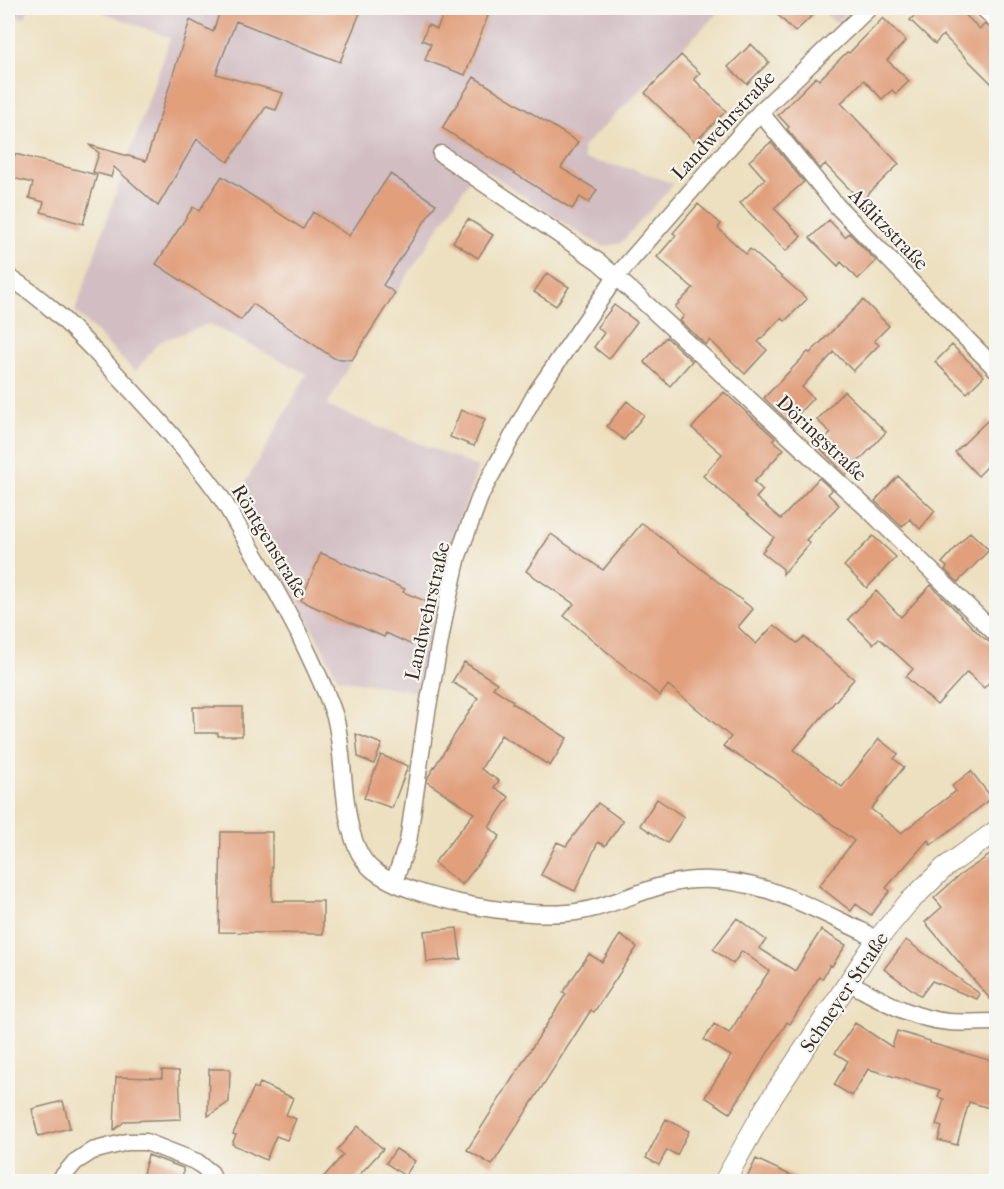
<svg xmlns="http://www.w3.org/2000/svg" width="1004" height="1189" font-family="'IM FELL French Canon',serif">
  <rect width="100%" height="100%" fill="#f6f6f2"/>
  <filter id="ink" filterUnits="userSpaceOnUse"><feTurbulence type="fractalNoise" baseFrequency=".0167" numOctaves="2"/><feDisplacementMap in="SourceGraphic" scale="12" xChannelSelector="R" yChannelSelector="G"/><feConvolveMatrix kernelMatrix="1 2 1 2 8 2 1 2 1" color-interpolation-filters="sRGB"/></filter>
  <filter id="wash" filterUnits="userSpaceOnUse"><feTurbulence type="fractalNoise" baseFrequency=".008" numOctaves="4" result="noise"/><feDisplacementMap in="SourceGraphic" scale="24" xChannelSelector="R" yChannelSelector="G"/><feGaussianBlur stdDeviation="1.35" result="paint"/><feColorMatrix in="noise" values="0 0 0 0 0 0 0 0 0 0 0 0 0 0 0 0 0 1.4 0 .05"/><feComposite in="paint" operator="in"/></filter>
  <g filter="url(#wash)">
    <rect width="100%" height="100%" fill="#ede0c0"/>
    <path fill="#d2bec2" d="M 8,8 L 29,8 L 24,19 L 8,12 Z
      M 92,8 L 723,8 L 583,147 L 584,159 L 636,170 L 674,184 L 621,243 L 603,247 L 576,231 L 479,166 L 352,360 L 327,406 L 478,467 L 449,552 L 416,693 L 408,690 L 338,679 L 300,605 L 258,533 L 236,500 L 307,374 L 209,324 L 159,342 L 135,372 L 75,311 L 170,38 Z
      M 820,8 L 852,8 L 835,23 Z"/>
    <g id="blocks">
      <path fill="#e19f7c" d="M 205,8 L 362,8 L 340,62 L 236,21 L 216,74 L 283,93 L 276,110 L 266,107 L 228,162 L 197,139 L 158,206 L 114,167 L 111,177 L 93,172 L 99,153 L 89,145 L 146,161 L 190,20 L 213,32 L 219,14 Z
        M 446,8 L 491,8 L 465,75 L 425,60 L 431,44 L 422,40 L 428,25 L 437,29 Z
        M 771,8 L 820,8 L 795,32 Z
        M 923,8 L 958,8 L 980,29 L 985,24 L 996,30 L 996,88 L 943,35 L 935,44 L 910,20 Z
        M 883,18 L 906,41 L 887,60 L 909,81 L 896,94 L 892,90 L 882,99 L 864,80 L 841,103 L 899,164 L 861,201 L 825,164 L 820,169 L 787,129 L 789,127 L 778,115 L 816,77 L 819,80 L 847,52 L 849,53 Z
        M 751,44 L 769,62 L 747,84 L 728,67 Z
        M 681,55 L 700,73 L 694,79 L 726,111 L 695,142 L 645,93 Z
        M 474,77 L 578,142 L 561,168 L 597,190 L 589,203 L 580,197 L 572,209 L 442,128 Z
        M 771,142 L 804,182 L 774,208 L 801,236 L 786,251 L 740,203 L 765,179 L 749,161 Z
        M 15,154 L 97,175 L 83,224 L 41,212 L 44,202 L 29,198 L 33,183 L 9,177 Z
        M 390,174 L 436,204 L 383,285 L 395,293 L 352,360 L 334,358 L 253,304 L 241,320 L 156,264 L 193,207 L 199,211 L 222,176 L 303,229 L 313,212 L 349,236 Z
        M 698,204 L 721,224 L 718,228 L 746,254 L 750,249 L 807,299 L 785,321 L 781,318 L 758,342 L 767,350 L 745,374 L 710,340 L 706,345 L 680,321 L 684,316 L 675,307 L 693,288 L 657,257 L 676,235 L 673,233 Z
        M 468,219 L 493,235 L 478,258 L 453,242 Z
        M 829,220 L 845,237 L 849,233 L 876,261 L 858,279 L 841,262 L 838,266 L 810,238 Z
        M 547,273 L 569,287 L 556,306 L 534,292 Z
        M 863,300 L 889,326 L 874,341 L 879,345 L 853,371 L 834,352 L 802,387 L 813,398 L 790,423 L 764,398 L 808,352 L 810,353 Z
        M 614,305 L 637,322 L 609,359 L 594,347 L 604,333 L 597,327 Z
        M 666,337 L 692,361 L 670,386 L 644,362 Z
        M 952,345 L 984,376 L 967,393 L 935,362 Z
        M 844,391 L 886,432 L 846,475 L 818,446 L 831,433 L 817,420 Z
        M 724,392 L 775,438 L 773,440 L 784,449 L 754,482 L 763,490 L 756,498 L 781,519 L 819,478 L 832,490 L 828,494 L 839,505 L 806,540 L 810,543 L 783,574 L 783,569 L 762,552 L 774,537 L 703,476 L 722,454 L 692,428 Z
        M 627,401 L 644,415 L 624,440 L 607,426 Z
        M 461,410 L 485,419 L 474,446 L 450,437 Z
        M 988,420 L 996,430 L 996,458 L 978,476 L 955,452 Z
        M 898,476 L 935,511 L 920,529 L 910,519 L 902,527 L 875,501 Z
        M 642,523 L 753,609 L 738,627 L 756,644 L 774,625 L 797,643 L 804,637 L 854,679 L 794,750 L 842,787 L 879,739 L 898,754 L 894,759 L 904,767 L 871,809 L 901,833 L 956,791 L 952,786 L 971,771 L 992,798 L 931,845 L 928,840 L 886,888 L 890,891 L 871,915 L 856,904 L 851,911 L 819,886 L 854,841 L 773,778 L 723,746 L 731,737 L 668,685 L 660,696 L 564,616 L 574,604 L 526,571 L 551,534 L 603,570 Z
        M 970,532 L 989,550 L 958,582 L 945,570 L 947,567 L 942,563 Z
        M 873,536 L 896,557 L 867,588 L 844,566 Z
        M 321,553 L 405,589 L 403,592 L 430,603 L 412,645 L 386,633 L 384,637 L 301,601 Z
        M 931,585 L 981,636 L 996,647 L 996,675 L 984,688 L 967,672 L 937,705 L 906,677 L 913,669 L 879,638 L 873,644 L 848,619 L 876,591 L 901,617 Z
        M 464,662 L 497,683 L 493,688 L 513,701 L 512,703 L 567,738 L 550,766 L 501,735 L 481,769 L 499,781 L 494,787 L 509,797 L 489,827 L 500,836 L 462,885 L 434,863 L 474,813 L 427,782 L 428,777 L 478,698 L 452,682 Z
        M 193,707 L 242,707 L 242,736 L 218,736 L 218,733 L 194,733 Z
        M 356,734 L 382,744 L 374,764 L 358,757 Z
        M 381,755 L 408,766 L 392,808 L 364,798 Z
        M 657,799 L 684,817 L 667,843 L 640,825 Z
        M 598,803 L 623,821 L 605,846 L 598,842 L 575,891 L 541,875 L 557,842 L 566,846 Z
        M 221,832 L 272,832 L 272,901 L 323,901 L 323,934 L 219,932 Z
        M 996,851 L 996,1006 L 925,922 L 942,907 L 934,898 L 960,875 Z
        M 737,918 L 766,940 L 759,948 L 795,971 L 821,930 L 846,945 L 832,966 L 830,965 L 822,979 L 819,977 L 790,1024 L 787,1022 L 730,1113 L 705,1097 L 731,1056 L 704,1040 L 714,1024 L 729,1033 L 769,971 L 742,951 L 733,964 L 713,949 Z
        M 457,928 L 461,959 L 427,962 L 424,931 Z
        M 620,935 L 637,947 L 594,1012 L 591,1010 L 492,1165 L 467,1150 L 566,994 L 563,992 L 589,954 L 602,962 Z
        M 906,940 L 980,994 L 977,999 L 932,981 L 921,996 L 884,969 Z
        M 855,1023 L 892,1047 L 897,1031 L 930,1041 L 930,1043 L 996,1062 L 996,1110 L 969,1102 L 957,1145 L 938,1140 L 942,1127 L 936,1125 L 944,1099 L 938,1097 L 940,1090 L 868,1069 L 852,1096 L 834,1085 L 848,1061 L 835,1053 Z
        M 209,1069 L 230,1069 L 229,1102 L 208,1116 Z
        M 162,1070 L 179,1071 L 181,1119 L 125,1121 L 114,1130 L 116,1077 L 162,1078 Z
        M 260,1083 L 293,1098 L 286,1115 L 296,1119 L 287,1140 L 276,1136 L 266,1160 L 232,1144 L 236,1135 L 233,1134 L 254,1087 L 257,1089 Z
        M 63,1101 L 70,1128 L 38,1136 L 32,1109 Z
        M 666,1119 L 689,1131 L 677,1155 L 667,1150 L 659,1165 L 646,1158 Z
        M 358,1126 L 383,1149 L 353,1182 L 319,1182 L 343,1155 L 337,1150 Z
        M 396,1149 L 415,1161 L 405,1176 L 386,1163 Z
        M 148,1155 L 183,1168 L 183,1182 L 170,1182 L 143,1174 Z
        M 756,1159 L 805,1182 L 745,1182 Z"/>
    </g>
  </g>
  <g filter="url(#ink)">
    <use href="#blocks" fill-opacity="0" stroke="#94856f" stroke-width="1.5"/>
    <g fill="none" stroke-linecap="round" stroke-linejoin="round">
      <defs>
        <path id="minor" d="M 983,8 L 996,20
          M 760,112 L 837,206 L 996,369
          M 441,154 L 599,262 L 644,302 L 871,512 L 996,634
          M 8,277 C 45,298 75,331 105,362 C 144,404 184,446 218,493 C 227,506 235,521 243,535 C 263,567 281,599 298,632 C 310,658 327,691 335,717 C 347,759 338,842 373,870 C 411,901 534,921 582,911 C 620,904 655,882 695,880 C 757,876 810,907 864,932 L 876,941
          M 394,882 L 408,842 L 427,712 L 445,613 L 458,556 L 481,494 L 536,393 L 615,278 L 760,112 L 869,8
          M 848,982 C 880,999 912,1019 949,1022 C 964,1023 981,1022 996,1022
          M 58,1182 L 75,1162 L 92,1151 L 127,1142 L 146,1142 L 197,1162 L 211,1173 L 214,1182"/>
        <path id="tertiary" d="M 724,1182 L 767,1105 L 876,941 L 907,904 L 944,868 L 996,831"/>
      </defs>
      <use href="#minor" stroke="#94856f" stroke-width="19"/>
      <use href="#tertiary" stroke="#94856f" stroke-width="22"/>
      <use href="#minor" stroke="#fff" stroke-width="16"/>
      <use href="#tertiary" stroke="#fff" stroke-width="20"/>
    </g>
  </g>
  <g text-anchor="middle" stroke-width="4.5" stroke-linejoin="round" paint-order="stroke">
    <g font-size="20" fill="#3b2a1e" stroke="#f6f6f2">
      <text transform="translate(723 125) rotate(-47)" y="7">Landwehrstraße</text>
      <text transform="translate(889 229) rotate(46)" y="7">Aßlitzstraße</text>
      <text transform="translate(822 438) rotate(43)" y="7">Döringstraße</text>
      <text transform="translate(270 541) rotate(59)" y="7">Röntgenstraße</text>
      <text transform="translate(427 611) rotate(-77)" y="7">Landwehrstraße</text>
      <text transform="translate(844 992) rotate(-56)" y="7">Schneyer Straße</text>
    </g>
  </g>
  <rect width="1004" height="1189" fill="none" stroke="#f6f6f2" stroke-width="30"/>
</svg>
